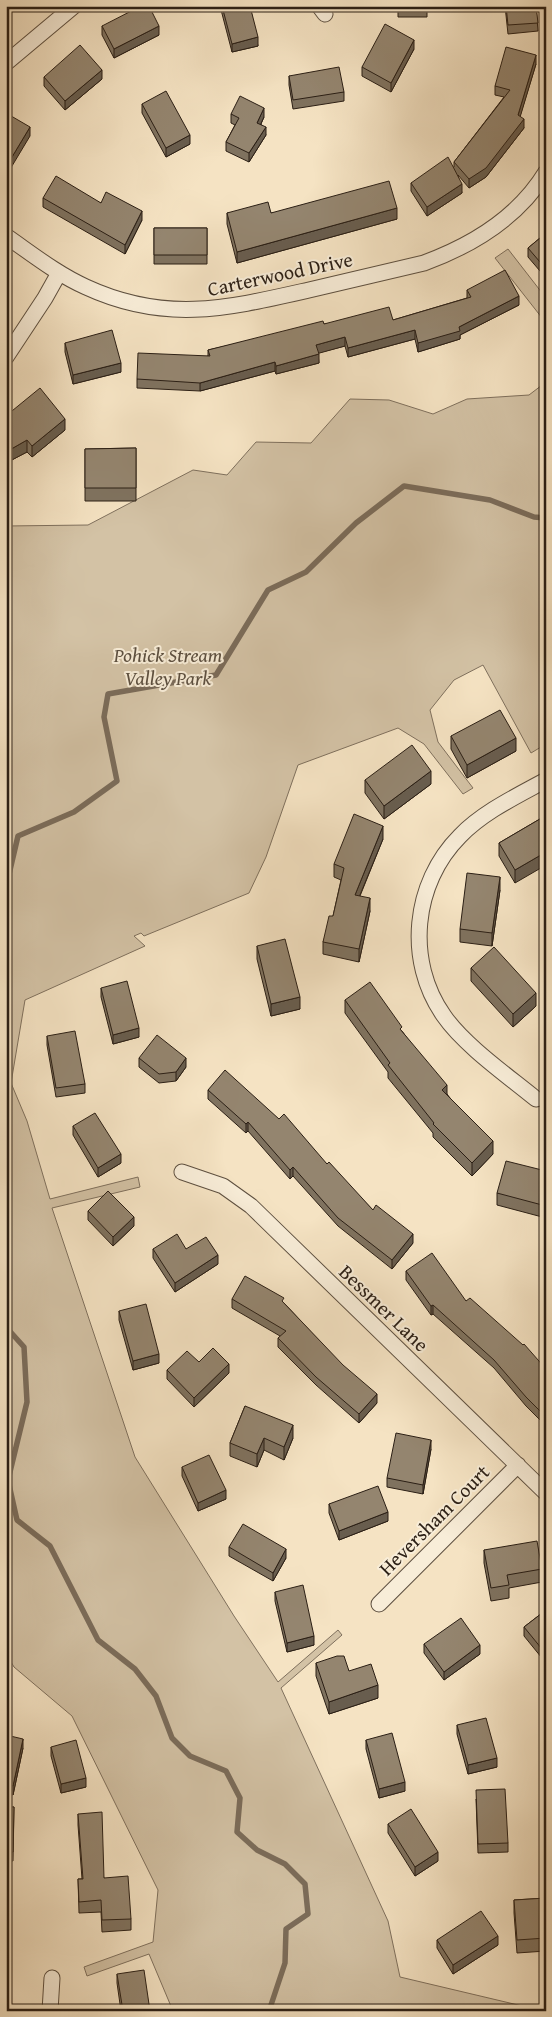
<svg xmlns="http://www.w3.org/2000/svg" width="552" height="2017" font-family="'Gentium Book Plus',serif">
  <rect width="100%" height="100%" fill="#f5e3c3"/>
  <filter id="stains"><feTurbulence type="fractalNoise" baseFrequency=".004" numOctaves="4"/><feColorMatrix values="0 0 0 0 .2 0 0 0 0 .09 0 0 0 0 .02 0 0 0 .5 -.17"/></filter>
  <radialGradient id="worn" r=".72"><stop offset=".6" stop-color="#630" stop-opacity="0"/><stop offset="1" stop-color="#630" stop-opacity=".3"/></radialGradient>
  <path fill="#d3c2a5" stroke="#7f705d" d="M 508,249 L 546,298 L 546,323 L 495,258 Z
    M 546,382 L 546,744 L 531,753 L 483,665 L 454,680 L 430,710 L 438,742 L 473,788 L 463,794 L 424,744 L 398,728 L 298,765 L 266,857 L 249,893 L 144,936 L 141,933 L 134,936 L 145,946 L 25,1000 L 11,1083 L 27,1121 L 50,1199 L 138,1177 L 140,1187 L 52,1208 L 135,1457 L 234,1616 L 278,1682 L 338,1630 L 342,1635 L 281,1688 L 388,1921 L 400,1977 L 535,2009 L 534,2011 L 173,2011 L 149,1954 L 87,1976 L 84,1967 L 153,1942 L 158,1890 L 72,1716 L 14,1667 L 6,1653 L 6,526 L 88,525 L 193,470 L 227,475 L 256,442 L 311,443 L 350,399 L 389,400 L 433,414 L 467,399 L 529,395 Z"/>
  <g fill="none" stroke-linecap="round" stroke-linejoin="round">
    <path stroke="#7b6c5a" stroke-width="5.5" d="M 6,887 L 18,836 L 74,812 L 117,781 L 104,717 L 108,694 L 216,675 L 268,590 L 306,572 L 356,523 L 404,486 L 490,500 L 534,517 L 546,518
      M 6,1327 L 24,1347 L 27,1402 L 8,1480 L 17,1520 L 50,1546 L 98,1640 L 135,1669 L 156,1696 L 172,1738 L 190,1756 L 226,1771 L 240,1798 L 237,1832 L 257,1850 L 285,1864 L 305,1884 L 308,1914 L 286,1929 L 285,1963 L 269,2011"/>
    <defs>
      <path id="minor" d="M 319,6 L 325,14
        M 6,63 L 74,6
        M 6,236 C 32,254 57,274 86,287 C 166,324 229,308 309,290 C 348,281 386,272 424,263 C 473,245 518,218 546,172
        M 6,357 L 45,298 L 59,273
        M 536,1099 C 508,1076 464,1045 444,1016 C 405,961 413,883 460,836 C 483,812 517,796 546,780
        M 182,1172 L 223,1186 L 251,1206 L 546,1493
        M 379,1604 L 518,1465
        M 50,2011 L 52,1978"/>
    </defs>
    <use href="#minor" stroke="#5e5040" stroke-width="17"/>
    <use href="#minor" stroke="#f8edd8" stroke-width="15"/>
  </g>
  <path fill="#7f725f" stroke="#2b1f15" d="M 220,6 L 250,6 L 258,46 L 232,52 Z
    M 398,6 L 427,6 L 427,17 L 398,17 Z
    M 505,6 L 536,6 L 538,31 L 508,34 Z
    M 102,26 L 159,35 L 114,58 L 102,35 Z
    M 414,49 L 391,92 L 362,76 L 362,67 Z
    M 536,64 L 520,116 L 524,128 L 486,177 L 469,188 L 458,175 L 462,193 L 427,216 L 411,191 L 411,183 L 454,167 L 454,162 L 504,97 L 495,95 L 495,86 Z
    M 289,76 L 344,92 L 344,101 L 293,109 L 289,85 Z
    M 44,77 L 102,79 L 65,110 L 44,86 Z
    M 142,104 L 190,144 L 166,157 L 142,113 Z
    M 231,114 L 264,117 L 261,124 L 266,135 L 249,162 L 226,151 L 226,142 L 235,125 L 231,123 Z
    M 43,198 L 101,203 L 142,220 L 125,254 L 43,207 Z
    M 227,213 L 271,213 L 397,219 L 237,263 L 227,224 Z
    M 154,228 L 207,228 L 207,264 L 154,264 Z
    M 546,233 L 546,278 L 528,257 L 528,248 Z
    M 467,290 L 519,305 L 460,335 L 460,339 L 418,352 L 415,339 L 348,357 L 345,346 L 318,353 L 319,363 L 276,374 L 275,371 L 200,391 L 137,388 L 137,379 L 208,356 L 208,350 L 324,324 L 393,320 L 467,298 Z
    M 65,343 L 121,372 L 73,384 L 65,352 Z
    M 7,415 L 65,430 L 32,457 L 27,452 L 6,463 L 6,422 L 7,422 Z
    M 136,448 L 136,501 L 85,501 L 85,449 Z
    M 451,736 L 516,751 L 467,778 L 451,749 Z
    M 365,780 L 431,784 L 384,819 L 365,793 Z
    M 545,816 L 515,883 L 499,856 L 499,843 Z
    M 383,839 L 360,896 L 370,911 L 359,962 L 323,954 L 323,942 L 333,916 L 341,880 L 334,877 L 334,864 Z
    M 500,890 L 492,946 L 460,942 L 460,929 Z
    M 257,946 L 300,1009 L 271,1016 L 257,959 Z
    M 471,968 L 536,1006 L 513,1027 L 471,981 Z
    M 101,988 L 139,1037 L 113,1044 L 101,997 Z
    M 345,1000 L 402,1031 L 447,1094 L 493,1154 L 472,1176 L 433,1137 L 433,1133 L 388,1078 L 388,1072 L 345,1013 Z
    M 47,1036 L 85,1084 L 85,1093 L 56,1097 L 47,1045 Z
    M 139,1058 L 186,1067 L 176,1081 L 159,1083 L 139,1067 Z
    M 208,1090 L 327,1164 L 373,1210 L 413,1243 L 392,1269 L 338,1226 L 293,1176 L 290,1179 L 248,1131 L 246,1133 L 208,1099 Z
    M 73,1126 L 121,1163 L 98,1177 L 73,1135 Z
    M 546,1171 L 546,1218 L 497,1205 L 497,1193 Z
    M 88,1211 L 134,1226 L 113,1246 L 88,1220 Z
    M 153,1249 L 186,1249 L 218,1264 L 175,1292 L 153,1258 Z
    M 406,1271 L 466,1301 L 546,1369 L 546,1426 L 526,1406 L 494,1368 L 433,1314 L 431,1315 L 406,1280 Z
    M 232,1299 L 284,1303 L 377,1403 L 359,1423 L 316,1385 L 278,1347 L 278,1338 L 280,1336 L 232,1308 Z
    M 119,1311 L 159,1363 L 133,1370 L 119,1320 Z
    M 199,1362 L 229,1373 L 194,1407 L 167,1379 L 167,1370 Z
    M 245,1406 L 293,1438 L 284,1460 L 264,1450 L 257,1467 L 230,1456 L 230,1443 Z
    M 431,1449 L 423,1494 L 387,1487 L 387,1478 Z
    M 182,1467 L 226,1499 L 198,1511 L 182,1476 Z
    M 329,1504 L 388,1521 L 339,1540 L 329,1513 Z
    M 229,1547 L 286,1558 L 273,1581 L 229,1556 Z
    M 484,1550 L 542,1569 L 542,1582 L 509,1588 L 509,1598 L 491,1601 L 484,1563 Z
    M 275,1592 L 314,1645 L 287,1652 L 275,1601 Z
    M 546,1610 L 546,1663 L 524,1636 L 524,1627 Z
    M 424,1644 L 480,1654 L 444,1680 L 424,1653 Z
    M 316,1663 L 349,1671 L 378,1698 L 329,1714 L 316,1676 Z
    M 457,1725 L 497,1767 L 468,1774 L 457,1734 Z
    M 6,1735 L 23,1748 L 13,1795 L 6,1793 Z
    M 366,1740 L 405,1791 L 379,1798 L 366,1749 Z
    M 51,1747 L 86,1787 L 61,1793 L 51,1756 Z
    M 476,1799 L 508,1843 L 508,1852 L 478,1853 Z
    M 6,1807 L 14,1807 L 13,1861 L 6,1861 Z
    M 78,1814 L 104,1878 L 131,1919 L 131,1930 L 102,1932 L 101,1912 L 79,1913 L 78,1879 L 82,1879 L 78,1825 Z
    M 388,1824 L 438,1861 L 415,1876 L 388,1833 Z
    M 546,1898 L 546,1951 L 517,1953 L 514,1913 L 514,1900 Z
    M 437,1940 L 498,1945 L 453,1974 L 437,1948 Z
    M 117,1974 L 150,2011 L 121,2011 L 117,1983 Z"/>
  <path fill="#685d4e" stroke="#2b1f15" d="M 159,26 L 159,35 L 114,58 L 114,49 Z
    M 258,37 L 258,46 L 232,52 L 232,44 Z
    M 414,40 L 414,49 L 391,92 L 391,83 Z
    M 536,55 L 536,64 L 518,124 L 518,115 Z
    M 102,70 L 102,79 L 65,110 L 65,101 Z
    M 264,108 L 264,117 L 257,132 L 257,123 Z
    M 524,119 L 524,128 L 486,177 L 469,188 L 469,179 Z
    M 30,127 L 30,136 L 6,176 L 6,167 Z
    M 266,127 L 266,135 L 249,162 L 249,153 Z
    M 190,135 L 190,144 L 166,157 L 166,148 Z
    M 462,184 L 462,193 L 427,216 L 427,207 Z
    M 397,208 L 397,219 L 237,263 L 237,252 Z
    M 142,211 L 142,220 L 125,254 L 125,245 Z
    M 519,296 L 519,305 L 460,335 L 460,339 L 418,352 L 418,343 L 459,327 Z
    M 415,330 L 415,339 L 348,357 L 348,348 Z
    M 345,337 L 345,346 L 316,354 L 316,345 Z
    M 319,354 L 319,363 L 276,374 L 276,366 Z
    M 275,362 L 275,371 L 200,391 L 200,383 Z
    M 121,363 L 121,372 L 73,384 L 73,375 Z
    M 65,419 L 65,430 L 32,457 L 32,446 Z
    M 27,440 L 27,452 L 6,463 L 6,452 Z
    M 516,738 L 516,751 L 467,778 L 467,765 Z
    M 431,771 L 431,784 L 384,819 L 384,806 Z
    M 383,826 L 383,839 L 355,907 L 355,895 Z
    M 546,852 L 546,865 L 515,883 L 515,870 Z
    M 500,877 L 500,890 L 492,946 L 492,933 Z
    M 370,898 L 370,911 L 359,962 L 359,949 Z
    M 536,993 L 536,1006 L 513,1027 L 513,1014 Z
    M 300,997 L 300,1009 L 271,1016 L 271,1004 Z
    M 139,1028 L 139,1037 L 113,1044 L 113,1035 Z
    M 186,1058 L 186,1067 L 176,1081 L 176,1072 Z
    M 447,1085 L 447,1098 L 442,1090 Z
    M 248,1122 L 248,1131 L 246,1133 L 246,1124 Z
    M 493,1141 L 493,1154 L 472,1176 L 472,1163 Z
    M 121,1154 L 121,1163 L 98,1177 L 98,1168 Z
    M 293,1167 L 293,1176 L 290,1179 L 290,1170 Z
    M 134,1217 L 134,1226 L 113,1246 L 113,1237 Z
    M 413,1234 L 413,1243 L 392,1269 L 392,1260 Z
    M 218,1255 L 218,1264 L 175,1292 L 175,1283 Z
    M 433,1305 L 433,1314 L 431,1315 L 431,1306 Z
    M 159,1354 L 159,1363 L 133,1370 L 133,1361 Z
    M 229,1364 L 229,1373 L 194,1407 L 194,1398 Z
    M 377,1394 L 377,1403 L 359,1423 L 359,1414 Z
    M 293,1425 L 293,1438 L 284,1460 L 284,1447 Z
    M 264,1438 L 264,1450 L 257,1467 L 257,1454 Z
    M 431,1440 L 431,1449 L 423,1494 L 423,1485 Z
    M 226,1490 L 226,1499 L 198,1511 L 198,1503 Z
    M 388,1512 L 388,1521 L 339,1540 L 339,1531 Z
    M 286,1549 L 286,1558 L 273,1581 L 273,1573 Z
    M 314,1636 L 314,1645 L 287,1652 L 287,1643 Z
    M 480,1645 L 480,1654 L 444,1680 L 444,1672 Z
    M 378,1685 L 378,1698 L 329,1714 L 329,1702 Z
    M 23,1739 L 23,1748 L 13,1795 L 13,1786 Z
    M 497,1758 L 497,1767 L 468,1774 L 468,1765 Z
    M 86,1778 L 86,1787 L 61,1793 L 61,1784 Z
    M 405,1782 L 405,1791 L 379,1798 L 379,1789 Z
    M 438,1852 L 438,1861 L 415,1876 L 415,1867 Z
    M 498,1936 L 498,1945 L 453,1974 L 453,1965 Z"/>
  <path fill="#94856f" stroke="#2b1f15" d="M 141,6 L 149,6 L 159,26 L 114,49 L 102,26 Z
    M 222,6 L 250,6 L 258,37 L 232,44 Z
    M 398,6 L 427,6 L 427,8 L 398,8 Z
    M 506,6 L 536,6 L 538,23 L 508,25 Z
    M 385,24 L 414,40 L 391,83 L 362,67 Z
    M 80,45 L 102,70 L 65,101 L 44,77 Z
    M 506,47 L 536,55 L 518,115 L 524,119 L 486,168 L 469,179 L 454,162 L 510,90 L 495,86 Z
    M 339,67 L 344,92 L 293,100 L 289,76 Z
    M 166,91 L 190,135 L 166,148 L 142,104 Z
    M 240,96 L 264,108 L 257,123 L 266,127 L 249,153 L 226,142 L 239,118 L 231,114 Z
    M 6,113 L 30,127 L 6,167 Z
    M 448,157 L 462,184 L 427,207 L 411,183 Z
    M 56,176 L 101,203 L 106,192 L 142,211 L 125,245 L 43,198 Z
    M 389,181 L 397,208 L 237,252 L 227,213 L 268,202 L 271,213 Z
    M 154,228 L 207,228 L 207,255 L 154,255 Z
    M 546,233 L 546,269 L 528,248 Z
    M 505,270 L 519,296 L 459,327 L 460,331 L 418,343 L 415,330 L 348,348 L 345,337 L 316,345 L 319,354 L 276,366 L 275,362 L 200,383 L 137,379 L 138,353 L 210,356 L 208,350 L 323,321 L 324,324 L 389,307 L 393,320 L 471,297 L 467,290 Z
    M 112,330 L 121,363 L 73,375 L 65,343 Z
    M 40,388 L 65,419 L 32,446 L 27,440 L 6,452 L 6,422 L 11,420 L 7,415 Z
    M 136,448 L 136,488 L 85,488 L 85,449 Z
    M 500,710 L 516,738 L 467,765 L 451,736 Z
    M 412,745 L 431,771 L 384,806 L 365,780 Z
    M 354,814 L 383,826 L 355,895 L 370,898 L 359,949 L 323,942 L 329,916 L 333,916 L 344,868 L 334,864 Z
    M 545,816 L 546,818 L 546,852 L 515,870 L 499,843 Z
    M 467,873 L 500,877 L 492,933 L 460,929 Z
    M 285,939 L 300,997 L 271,1004 L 257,946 Z
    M 494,947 L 536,993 L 513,1014 L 471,968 Z
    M 127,981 L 139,1028 L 113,1035 L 101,988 Z
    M 370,982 L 402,1027 L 400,1029 L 447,1085 L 442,1090 L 493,1141 L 472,1163 L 433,1124 L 434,1123 L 388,1065 L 390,1063 L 345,1000 Z
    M 75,1031 L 85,1084 L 56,1088 L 47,1036 Z
    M 157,1035 L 186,1058 L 176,1072 L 159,1074 L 139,1058 Z
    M 225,1070 L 279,1119 L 284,1114 L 327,1164 L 329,1162 L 373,1210 L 376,1205 L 413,1234 L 392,1260 L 338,1218 L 293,1167 L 290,1170 L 248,1122 L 246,1124 L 208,1090 Z
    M 95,1113 L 121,1154 L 98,1168 L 73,1126 Z
    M 506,1161 L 546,1171 L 546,1206 L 497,1193 Z
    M 108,1191 L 134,1217 L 113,1237 L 88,1211 Z
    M 177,1234 L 186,1249 L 206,1237 L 218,1255 L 175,1283 L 153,1249 Z
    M 432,1253 L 466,1301 L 470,1298 L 523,1345 L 524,1344 L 546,1369 L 546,1417 L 526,1397 L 494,1360 L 433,1305 L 431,1306 L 406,1271 Z
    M 245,1276 L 284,1298 L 282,1301 L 343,1365 L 377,1394 L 359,1414 L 316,1377 L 278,1338 L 286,1331 L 232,1299 Z
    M 146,1304 L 159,1354 L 133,1361 L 119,1311 Z
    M 213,1348 L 229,1364 L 194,1398 L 167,1370 L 187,1351 L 199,1362 Z
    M 245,1406 L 293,1425 L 284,1447 L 264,1438 L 257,1454 L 230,1443 Z
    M 396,1433 L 431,1440 L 423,1485 L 387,1478 Z
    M 209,1455 L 226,1490 L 198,1503 L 182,1467 Z
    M 378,1486 L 388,1512 L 339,1531 L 329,1504 Z
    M 243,1524 L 286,1549 L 273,1573 L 229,1547 Z
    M 537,1541 L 542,1569 L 507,1575 L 509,1585 L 491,1588 L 484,1550 Z
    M 303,1585 L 314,1636 L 287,1643 L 275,1592 Z
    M 546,1610 L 546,1654 L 524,1627 Z
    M 461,1618 L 480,1645 L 444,1672 L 424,1644 Z
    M 337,1656 L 344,1656 L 349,1671 L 371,1664 L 378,1685 L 329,1702 L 316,1663 Z
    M 486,1718 L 497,1758 L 468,1765 L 457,1725 Z
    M 392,1733 L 405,1782 L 379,1789 L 366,1740 Z
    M 6,1735 L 23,1739 L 13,1786 L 6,1784 Z
    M 76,1740 L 86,1778 L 61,1784 L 51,1747 Z
    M 505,1789 L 508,1843 L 478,1844 L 476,1790 Z
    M 6,1807 L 14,1807 L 13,1852 L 6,1852 Z
    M 411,1809 L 438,1852 L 415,1867 L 388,1824 Z
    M 102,1812 L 104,1878 L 128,1876 L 131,1919 L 102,1920 L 101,1900 L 79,1902 L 78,1879 L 83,1879 L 78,1814 Z
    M 546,1898 L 546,1938 L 517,1940 L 514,1900 Z
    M 481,1911 L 498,1936 L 453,1965 L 437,1940 Z
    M 144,1970 L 150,2011 L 123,2011 L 117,1974 Z"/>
  <g text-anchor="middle" stroke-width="4" stroke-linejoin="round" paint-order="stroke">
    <g font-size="20" fill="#2b1f15" stroke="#f8edd8">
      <text transform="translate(280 274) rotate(-12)" y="7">Carterwood Drive</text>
      <text transform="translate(384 1308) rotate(44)" y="7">Bessmer Lane</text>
      <text transform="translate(434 1520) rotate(-45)" y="7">Heversham Court</text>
    </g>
    <g font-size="20" font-style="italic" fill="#5d5040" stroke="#f8edd8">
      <text x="168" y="662">Pohick Stream<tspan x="168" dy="23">Valley Park</tspan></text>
    </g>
  </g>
  <rect width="552" height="2017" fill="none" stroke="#f5e3c3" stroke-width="25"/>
  <rect x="8" y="8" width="537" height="2002" fill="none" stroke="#2b1f15" stroke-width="2.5"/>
  <rect x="12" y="12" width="527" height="1992" fill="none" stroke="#2b1f15"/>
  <rect width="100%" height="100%" filter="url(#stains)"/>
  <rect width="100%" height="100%" fill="url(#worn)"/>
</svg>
